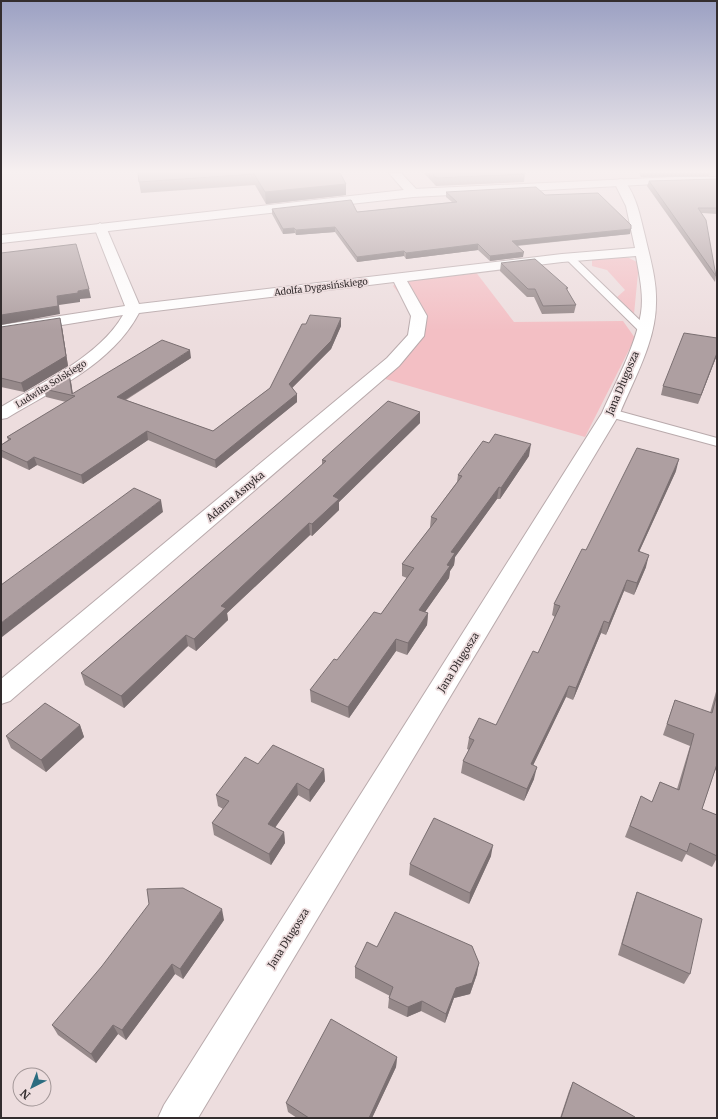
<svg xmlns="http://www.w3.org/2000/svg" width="718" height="1119" font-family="Merriweather,serif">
  <rect width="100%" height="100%" fill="#edddde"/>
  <path fill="#f3bfc4" d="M 616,255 L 629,258 L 639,263 L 634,314 L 616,298 L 625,290 L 607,270 L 592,266 L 592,260 L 601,256 Z
    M 475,271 L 514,322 L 623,321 L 635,338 L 585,437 L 382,378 L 423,338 C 417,318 406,302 393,286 L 397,282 Z"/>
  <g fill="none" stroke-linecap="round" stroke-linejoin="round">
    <defs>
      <path id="service" d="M 569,254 L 572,255 L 648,328 L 650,330 L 648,332 L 640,332 L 566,259 L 564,257 Z
        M 611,409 L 717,438 L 717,446 L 606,416 L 604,413 Z"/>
      <path id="minor" d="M 389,173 L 401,173 L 417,190 L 419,193 L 417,196 L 409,196 Z
        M 620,179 L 624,180 C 637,197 640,216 645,236 C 650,258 657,281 656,303 C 656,341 634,379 620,413 L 198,1118 L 158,1118 L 164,1105 L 602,413 C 616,381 635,348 641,313 C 644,294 639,274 636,256 L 562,262 L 407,281 L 427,316 L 424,336 L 399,366 L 10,701 L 1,704 L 1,679 L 387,358 L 408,335 L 411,316 L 394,282 L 139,313 C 112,364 55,389 7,418 L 1,419 L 1,407 C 41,383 100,356 123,315 L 1,335 L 1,325 L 125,306 L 94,227 L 100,223 L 106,227 L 139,304 L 562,254 L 635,248 L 626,206 L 614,182 Z"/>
      <path id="tertiary" d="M 674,177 L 717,177 L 717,183 L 674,183 L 413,197 L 1,243 L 1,235 L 413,189 Z"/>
    </defs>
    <use href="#service" stroke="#b9aaac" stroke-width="2"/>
    <use href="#minor" stroke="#b9aaac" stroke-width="2"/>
    <use href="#tertiary" stroke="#b9aaac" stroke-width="2"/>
    <use href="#service" fill="#fff" fill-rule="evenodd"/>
    <use href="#minor" fill="#fff" fill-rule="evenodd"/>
    <use href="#tertiary" fill="#fff" fill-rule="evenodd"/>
  </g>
  <path fill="#96898a" d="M 138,173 L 340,173 L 346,195 L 266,204 L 255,185 L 141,193 L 139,182 Z
    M 424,173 L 525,173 L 525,174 L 524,182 L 436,186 Z
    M 639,173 L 710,173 L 709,176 L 641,177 Z
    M 717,179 L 717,214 L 702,213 L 716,276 L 715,282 L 647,186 L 649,181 Z
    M 446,192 L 545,195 L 630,234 L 517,246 L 523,257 L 490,261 L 478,250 L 406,259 L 404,256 L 357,262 L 335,232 L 296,235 L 295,233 L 283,234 L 272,214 L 272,209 L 357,212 L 452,202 L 446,197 Z
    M 501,263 L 568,288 L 567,290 L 576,305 L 574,313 L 542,314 L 534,297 L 527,297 L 500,271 Z
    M 341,318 L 341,326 L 331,349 L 292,388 L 297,402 L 216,468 L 148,440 L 83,484 L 37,465 L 29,470 L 1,457 L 1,445 L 8,440 L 7,437 L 66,402 L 46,397 L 44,389 L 71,382 L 73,394 L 191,358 L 126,400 L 213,431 L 270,388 L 306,324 Z
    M 1,327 L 62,327 L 68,366 L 24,392 L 1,387 Z
    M 717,355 L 698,404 L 661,395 L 663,386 Z
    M 420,412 L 420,423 L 339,502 L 339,510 L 312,536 L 310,535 L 227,613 L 228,620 L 196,651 L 188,646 L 124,708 L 85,685 L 81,673 L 281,501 L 322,465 L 322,460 Z
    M 529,456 L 500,499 L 497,499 L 455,557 L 454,565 L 450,571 L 449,578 L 425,612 L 428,613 L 427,625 L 407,655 L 396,651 L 349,718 L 311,702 L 310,690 L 381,614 L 407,578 L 402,576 L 402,564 L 430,528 L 431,517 L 457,482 L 458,475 Z
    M 676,471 L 639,552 L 646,567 L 634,595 L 624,591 L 606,635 L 601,633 L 573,700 L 566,697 L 533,765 L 534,779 L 524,801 L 461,773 L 463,761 L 469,750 L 467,749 L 469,738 L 496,725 L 538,653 L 555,617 L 552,615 L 554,604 L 586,550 Z
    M 717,688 L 717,771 L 715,770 L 702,809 L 717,815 L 717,858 L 712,867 L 686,854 L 682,862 L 625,837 L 641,796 L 652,802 L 660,782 L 677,789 L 690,746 L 663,735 L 675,700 L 710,713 Z
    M 80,725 L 84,737 L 46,772 L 11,748 L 6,736 Z
    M 258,764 L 324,769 L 325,781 L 310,802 L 298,795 L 275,827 L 284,832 L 285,843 L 271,865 L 214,835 L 212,823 L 223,809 L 218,806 L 216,795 Z
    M 491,856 L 469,904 L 409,875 L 410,864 Z
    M 637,892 L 690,974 L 684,984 L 618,955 L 633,903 Z
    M 224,920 L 183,979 L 175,974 L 126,1040 L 118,1034 L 96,1063 L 58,1035 L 52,1025 Z
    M 377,947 L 477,974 L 470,994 L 454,998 L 445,1023 L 421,1011 L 407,1017 L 388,1008 L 389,998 L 390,996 L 355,978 L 355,967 Z
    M 397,1057 L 396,1067 L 372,1118 L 297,1118 L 288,1112 L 286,1103 Z
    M 573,1082 L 635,1118 L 560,1118 L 569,1091 Z"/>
  <path fill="#7a6f71" d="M 346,184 L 346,195 L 266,204 L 265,192 Z
    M 335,227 L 335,232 L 296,235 L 296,230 Z
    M 294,228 L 295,233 L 283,234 L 283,229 Z
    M 631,229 L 630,234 L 511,246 L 512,241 Z
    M 478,244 L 478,250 L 406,259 L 406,253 Z
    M 404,251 L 404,256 L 357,262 L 357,257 Z
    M 524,252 L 523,257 L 490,261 L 490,256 Z
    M 89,289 L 91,298 L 80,299 L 80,302 L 59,305 L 60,314 L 1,325 L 1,315 L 57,296 L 78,291 Z
    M 60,318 L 62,327 L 68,366 L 24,392 L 21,383 Z
    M 341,318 L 341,326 L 331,349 L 289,391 L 289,384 Z
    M 190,350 L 191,358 L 118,404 L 117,397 Z
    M 717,353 L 717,355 L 698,404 L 701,395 Z
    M 69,374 L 71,382 L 73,396 L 72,396 Z
    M 297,394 L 297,402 L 216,468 L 215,460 Z
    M 420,412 L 420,423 L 339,502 L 339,510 L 312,536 L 312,524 L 333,496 Z
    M 147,431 L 148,440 L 83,484 L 81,475 Z
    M 531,444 L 529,456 L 500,499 L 501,488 Z
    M 34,457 L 37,465 L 29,470 L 27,462 Z
    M 679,459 L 676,471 L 634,563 L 638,551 Z
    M 499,487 L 497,499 L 455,557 L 454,565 L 450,571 L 449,578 L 418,622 L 419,610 L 447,565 L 451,552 Z
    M 161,500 L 163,512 L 2,637 L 1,634 L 1,623 Z
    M 309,523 L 310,535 L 227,613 L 228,620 L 196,651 L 194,639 L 221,606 Z
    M 649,555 L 646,567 L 634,595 L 637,583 Z
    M 627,580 L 624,591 L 606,635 L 609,623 Z
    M 428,613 L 427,625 L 407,655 L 408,643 Z
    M 604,621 L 601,633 L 573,700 L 576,688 Z
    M 186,635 L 188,646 L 124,708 L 121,696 Z
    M 396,639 L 396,651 L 349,718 L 348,707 Z
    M 569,686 L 566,697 L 528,776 L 531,764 Z
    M 80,725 L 84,737 L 46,772 L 41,760 Z
    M 537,767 L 534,779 L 524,801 L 527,789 Z
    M 324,769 L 325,781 L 310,802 L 309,790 Z
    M 297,783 L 298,795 L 270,835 L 268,824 Z
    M 284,832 L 285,843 L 271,865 L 269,854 Z
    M 493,845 L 491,856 L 469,904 L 470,893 Z
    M 222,909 L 224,920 L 183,979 L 180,969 Z
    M 479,963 L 477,974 L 470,994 L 454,998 L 445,1023 L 446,1014 L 456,988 Z
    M 172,964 L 175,974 L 126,1040 L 122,1030 Z
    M 422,1001 L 421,1011 L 407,1017 L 408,1007 Z
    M 113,1025 L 118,1034 L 96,1063 L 91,1054 Z
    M 397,1057 L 396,1067 L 372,1118 L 369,1118 Z"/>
  <path fill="#ae9fa1" stroke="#7a6f71" d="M 138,173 L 340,173 L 346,184 L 265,192 L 254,174 L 139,182 Z
    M 432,173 L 525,173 L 525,174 L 436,178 Z
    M 717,179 L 717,208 L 698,208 L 706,220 L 716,276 L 649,181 Z
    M 536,187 L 545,195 L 598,193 L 631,225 L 631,229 L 512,241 L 524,252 L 490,256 L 478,244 L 406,253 L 404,251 L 357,257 L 335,227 L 296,230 L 294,228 L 283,229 L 272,209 L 351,200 L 357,212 L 457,202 L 446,192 Z
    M 76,244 L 89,289 L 78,291 L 78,293 L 57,296 L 58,306 L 1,315 L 1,253 Z
    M 535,259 L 568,288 L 566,288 L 576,305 L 543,306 L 535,289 L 528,289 L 501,263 Z
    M 310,315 L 341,318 L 331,341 L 289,384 L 297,394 L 215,460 L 147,431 L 81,475 L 34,457 L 27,462 L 1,450 L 1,445 L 11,439 L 7,437 L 75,396 L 44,389 L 69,374 L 72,394 L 162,340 L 190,350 L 117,397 L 213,431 L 270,388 L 302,324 L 306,324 Z
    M 60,318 L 66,356 L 21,383 L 1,378 L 1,327 Z
    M 684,333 L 717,338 L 717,353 L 701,395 L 663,386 Z
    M 388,401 L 420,412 L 333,496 L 339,499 L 312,524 L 309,523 L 221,606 L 226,608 L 194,639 L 186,635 L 121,696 L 81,673 L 281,501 L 326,461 L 322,460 Z
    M 495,434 L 531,444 L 501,488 L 499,487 L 451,552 L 455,553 L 447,565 L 450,566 L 419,610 L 428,613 L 408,643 L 396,639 L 348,707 L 310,690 L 334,659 L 337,660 L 374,612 L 381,614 L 414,568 L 402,564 L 437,519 L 431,517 L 462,476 L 458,475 L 483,441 L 489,443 Z
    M 637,448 L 679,459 L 638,551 L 649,555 L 637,583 L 627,580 L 609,623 L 604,621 L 576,688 L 569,686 L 531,764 L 537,767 L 527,789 L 463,761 L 474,740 L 469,738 L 479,718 L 496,725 L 533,651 L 538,653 L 560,606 L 554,604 L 582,549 L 586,550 Z
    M 134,488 L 161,500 L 1,623 L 1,585 Z
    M 717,694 L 717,764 L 702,809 L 717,815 L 717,856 L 690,843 L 687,852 L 630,826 L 641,796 L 652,802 L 660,782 L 679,790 L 694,734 L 667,724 L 675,700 L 712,713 Z
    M 45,703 L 80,725 L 41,760 L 6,736 Z
    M 273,745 L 324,769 L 309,790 L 297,783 L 268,824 L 284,832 L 269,854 L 212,823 L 229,801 L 216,795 L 245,757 L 258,764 Z
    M 434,818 L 493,845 L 470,893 L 410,864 Z
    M 183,888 L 222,909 L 180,969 L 172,964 L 122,1030 L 113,1025 L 91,1054 L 52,1025 L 102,966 L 149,904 L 147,889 Z
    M 637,892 L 702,919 L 690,974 L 622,944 Z
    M 395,912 L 472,946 L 479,963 L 472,983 L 456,988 L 446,1014 L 422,1001 L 408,1007 L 389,998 L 393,987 L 355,967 L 367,942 L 377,947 Z
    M 331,1019 L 397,1057 L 369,1118 L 309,1118 L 286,1103 Z
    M 573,1082 L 635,1117 L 635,1118 L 561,1118 Z"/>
  <linearGradient id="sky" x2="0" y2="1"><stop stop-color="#9ca1c3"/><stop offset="0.52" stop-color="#f7f0f0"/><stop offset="1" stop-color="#f7f0f0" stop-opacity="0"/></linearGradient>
  <rect width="718" height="330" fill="url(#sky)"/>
  <g text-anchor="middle" stroke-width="3.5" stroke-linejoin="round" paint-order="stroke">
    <g font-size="9" fill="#332d2e" stroke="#edddde">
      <text transform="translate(321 287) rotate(-7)" y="3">Adolfa Dygasińskiego</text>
      <text transform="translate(51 384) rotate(-32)" y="3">Ludwika Solskiego</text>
    </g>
    <g font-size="10" fill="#332d2e" stroke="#edddde">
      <text transform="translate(622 383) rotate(-67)" y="4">Jana Długosza</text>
      <text transform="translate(235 496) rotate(-40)" y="4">Adama Asnyka</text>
      <text transform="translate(458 662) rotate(-58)" y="4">Jana Długosza</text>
      <text transform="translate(288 938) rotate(-58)" y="4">Jana Długosza</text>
    </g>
  </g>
  <rect width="718" height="1119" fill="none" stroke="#332d2e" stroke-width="4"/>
  <g transform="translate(32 1087) rotate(222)"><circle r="19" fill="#edddde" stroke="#a39798"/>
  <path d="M0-3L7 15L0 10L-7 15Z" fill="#2b6c80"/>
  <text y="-6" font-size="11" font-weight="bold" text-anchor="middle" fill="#332d2e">N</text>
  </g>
</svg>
